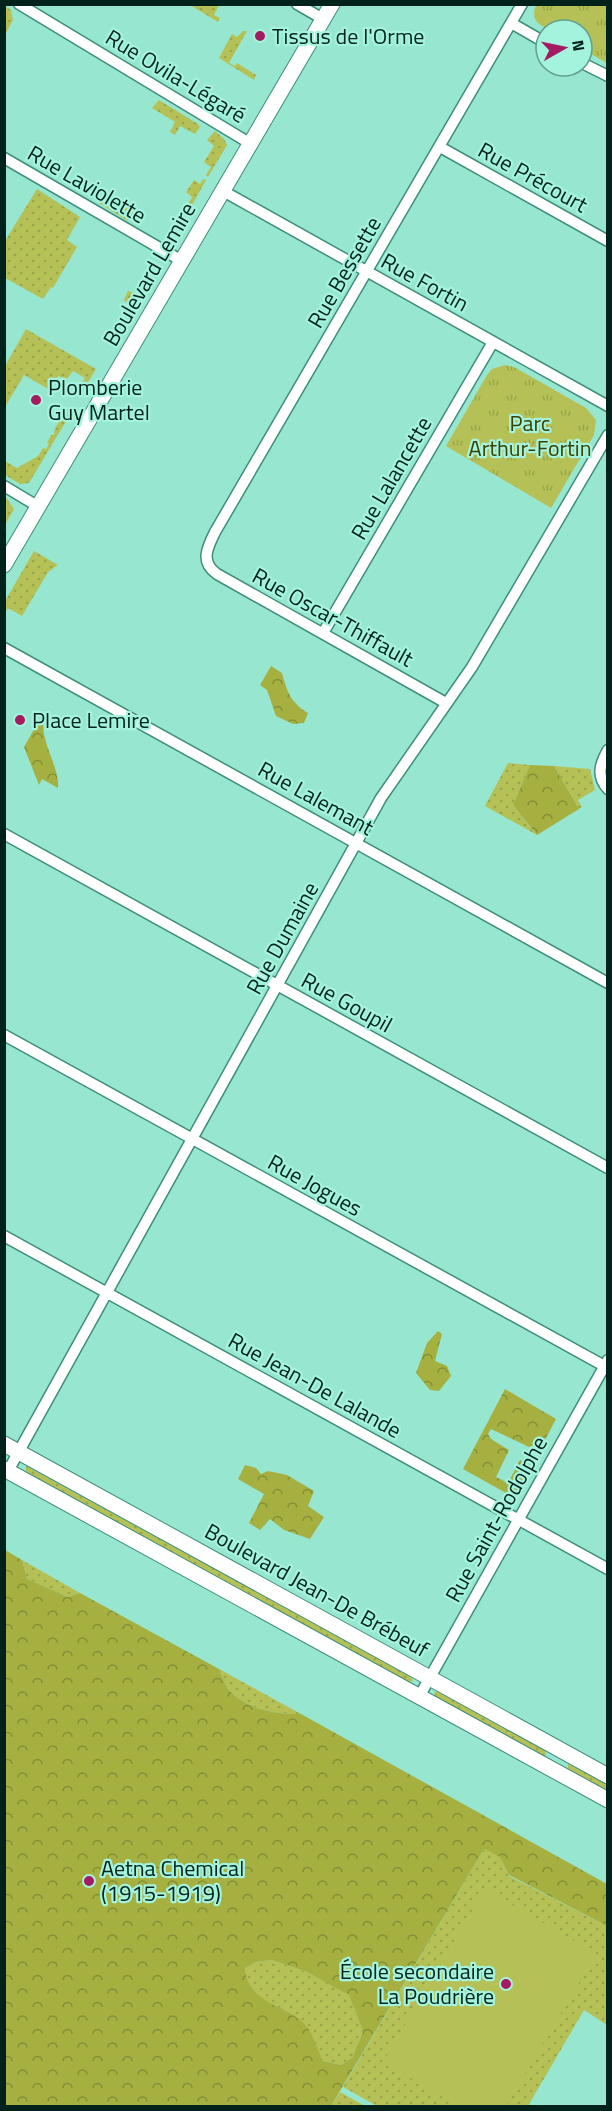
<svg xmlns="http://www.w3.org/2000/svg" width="612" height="2111" font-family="'Titillium Web',sans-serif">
  <defs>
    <pattern id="grass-dots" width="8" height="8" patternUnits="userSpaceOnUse" patternTransform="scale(1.5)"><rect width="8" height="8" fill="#b5c156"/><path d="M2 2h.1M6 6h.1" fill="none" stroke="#9aa64a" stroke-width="1.8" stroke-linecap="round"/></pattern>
    <pattern id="forest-crowns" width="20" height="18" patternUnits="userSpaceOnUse" patternTransform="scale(1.5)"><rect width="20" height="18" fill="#a5b040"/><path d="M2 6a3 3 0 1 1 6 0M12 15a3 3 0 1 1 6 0" fill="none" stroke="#848f35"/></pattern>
    <pattern id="park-tufts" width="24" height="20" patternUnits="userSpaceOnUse" patternTransform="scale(1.5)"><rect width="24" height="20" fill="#b5c156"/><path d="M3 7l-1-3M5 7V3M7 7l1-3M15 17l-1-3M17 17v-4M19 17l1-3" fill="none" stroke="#9aa64a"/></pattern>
  </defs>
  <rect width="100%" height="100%" fill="#97e6d0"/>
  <path fill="url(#grass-dots)" d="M 190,5 L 219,5 L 214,15 L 220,18 L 218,22 Z
    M 5,6 L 11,10 L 13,20 L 5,35 Z
    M 243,31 L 247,31 L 229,63 L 235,66 L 237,63 L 256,75 L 254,80 L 219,58 L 232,34 L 237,37 Z
    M 159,100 L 198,124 L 200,127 L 195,134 L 180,126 L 175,135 L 170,132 L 175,122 L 152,108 Z
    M 215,131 L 224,139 L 227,145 L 208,177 L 206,175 L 211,167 L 204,162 L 214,146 L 207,140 Z
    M 203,179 L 206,180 L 186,216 L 183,214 L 192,197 L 186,192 L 194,180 L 200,184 Z
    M 37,189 L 80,217 L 67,240 L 77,247 L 53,288 L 51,287 L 43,299 L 5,278 L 5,241 Z
    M 104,192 L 135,209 L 128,221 L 99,203 Z
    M 128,291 L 138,294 L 131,307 L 124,300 Z
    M 26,329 L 96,369 L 81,394 L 77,390 L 85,378 L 73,371 L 67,379 L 58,376 L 50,390 L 24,375 L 5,407 L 5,366 Z
    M 68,409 L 72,411 L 29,483 L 20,484 L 5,475 L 5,461 L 17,468 L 38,456 L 43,448 L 46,449 L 49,444 L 47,443 L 51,435 L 54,435 L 55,428 Z
    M 5,496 L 14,509 L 5,525 Z
    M 34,551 L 58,565 L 48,572 L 22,616 L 8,608 L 5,613 L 5,601 Z
    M 508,763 L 530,765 L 513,805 L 537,835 L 485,806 Z
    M 554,766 L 590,769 L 595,790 L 578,800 L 582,807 L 579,809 Z
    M 26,1466 L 411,1676 L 413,1681 L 407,1682 L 55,1489 L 26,1471 Z
    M 22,1560 L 80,1593 L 68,1597 L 27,1579 Z
    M 219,1669 L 301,1714 C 277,1715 248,1710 230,1691 C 225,1686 222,1676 219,1669 Z
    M 437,1691 L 545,1749 L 546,1756 L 542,1756 L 436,1698 L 434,1693 Z
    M 568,1764 L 607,1784 L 607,1793 L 568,1771 Z
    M 484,1849 L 501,1857 L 509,1876 L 607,1926 L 607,2025 L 584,2010 L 528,2106 L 377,2106 L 343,2087 Z
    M 272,1960 L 307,1972 L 349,1994 L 363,2031 L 353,2057 L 341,2065 L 323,2061 C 315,2050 302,2022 291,2015 C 271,2000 247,2000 245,1968 L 256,1962 Z
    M 340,2092 L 365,2106 L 331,2106 Z"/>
  <path fill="url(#forest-crowns)" fill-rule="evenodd" d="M 271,666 L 282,673 C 287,692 291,703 308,713 L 304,723 L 293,724 L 276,716 L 267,690 L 260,685 Z
    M 41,717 L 45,719 C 37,735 60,767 58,788 L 42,779 L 39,785 L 24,747 Z
    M 530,765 L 554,766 L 579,809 L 537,835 L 513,805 Z
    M 438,1331 L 442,1334 L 435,1361 L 447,1366 L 451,1376 L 439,1391 L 430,1390 L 416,1373 L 427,1343 Z
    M 505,1389 L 556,1419 L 544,1442 L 529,1447 L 491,1429 L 488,1434 L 491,1439 L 509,1450 L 496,1477 L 508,1483 L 520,1460 L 531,1465 L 513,1497 L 463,1469 Z
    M 245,1465 L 256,1468 L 261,1474 L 268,1471 L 287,1475 L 314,1491 L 308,1506 L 324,1517 L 310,1539 L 284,1530 L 270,1519 L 260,1530 L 249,1523 L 264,1494 L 238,1479 Z
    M 5,1550 L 22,1560 L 27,1579 L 68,1597 L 80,1593 L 219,1669 C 222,1676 225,1686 230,1691 C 248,1710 277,1715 301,1714 L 607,1884 L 607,1926 L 509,1875 L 500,1857 L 484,1849 L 331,2106 L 5,2106 ZM 272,1960 L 307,1972 L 349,1995 L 363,2031 L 353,2057 L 341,2065 L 323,2061 C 318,2051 314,2036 307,2027 C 288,2003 248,2006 245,1968 L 256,1962 Z"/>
  <path fill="url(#park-tufts)" d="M 536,5 L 607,5 L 607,63 L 582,49 L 582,30 C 565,30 525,33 536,5 Z
    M 505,365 L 514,367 L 586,408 L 596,420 L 594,435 L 551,508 L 446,446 L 487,375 L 492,369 Z"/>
  <path fill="#b5c156" d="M 485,1889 L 596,1954 L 506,2106 L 458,2106 L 383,2062 Z"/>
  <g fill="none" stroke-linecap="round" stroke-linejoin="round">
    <defs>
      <path id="minor" d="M 19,4 L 251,144
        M 297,4 L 323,19
        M 511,23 L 546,43
        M 582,63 L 608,76
        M 440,147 L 608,241
        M 4,158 L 182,261
        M 223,191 L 608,406
        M 4,486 L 39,507
        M 323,633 L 493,342
        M 4,648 L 608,983
        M 446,703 L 217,574 C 200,562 207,548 215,532 L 522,4
        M 608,750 C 600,764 596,776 608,789
        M 4,834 L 608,1168
        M 4,1035 L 608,1368
        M 4,1236 L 608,1569
        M 8,1471 L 381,798 L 472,667 L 608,435
        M 419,1697 L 608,1360"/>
      <path id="secondary" d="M 4,565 L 332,4
        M 4,1444 L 608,1776
        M 4,1469 L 608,1800"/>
    </defs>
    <use href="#minor" stroke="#3f8e7b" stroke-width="13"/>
    <use href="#secondary" stroke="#3f8e7b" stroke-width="17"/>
    <use href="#minor" stroke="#fff" stroke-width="10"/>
    <use href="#secondary" stroke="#fff" stroke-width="15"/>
  </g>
  <g fill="#a41b64" stroke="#a4f3dd" stroke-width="2">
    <circle cx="260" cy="36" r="6"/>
    <circle cx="36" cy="400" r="6"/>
    <circle cx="20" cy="720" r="6"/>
    <circle cx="89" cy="1881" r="6"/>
    <circle cx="506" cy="1984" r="6"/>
  </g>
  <g text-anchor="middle" stroke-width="4.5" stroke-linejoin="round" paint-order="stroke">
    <g font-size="22" fill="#01221a" stroke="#a4f3dd" text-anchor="start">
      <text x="272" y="44">Tissus de l'Orme</text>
      <text x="48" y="395">Plomberie<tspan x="48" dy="25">Guy Martel</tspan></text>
      <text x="32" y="728">Place Lemire</text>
      <text x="101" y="1876">Aetna Chemical<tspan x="101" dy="25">(1915-1919)</tspan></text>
      <text x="494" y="1979" text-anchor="end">École secondaire<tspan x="494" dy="25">La Poudrière</tspan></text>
    </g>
    <g font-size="22" fill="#01221a" stroke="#a4f3dd">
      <text transform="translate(176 76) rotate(31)" y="8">Rue Ovila-Légaré</text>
      <text transform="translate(533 177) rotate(29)" y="8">Rue Précourt</text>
      <text transform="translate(87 184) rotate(30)" y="8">Rue Laviolette</text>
      <text transform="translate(344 272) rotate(-60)" y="8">Rue Bessette</text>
      <text transform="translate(149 274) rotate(-60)" y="8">Boulevard Lemire</text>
      <text transform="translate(425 282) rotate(29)" y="8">Rue Fortin</text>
      <text transform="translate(391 478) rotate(-60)" y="8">Rue Lalancette</text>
      <text transform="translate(333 617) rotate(29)" y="8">Rue Oscar-Thiffault</text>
      <text transform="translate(316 798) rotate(29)" y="8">Rue Lalemant</text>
      <text transform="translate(282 938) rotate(-61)" y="8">Rue Dumaine</text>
      <text transform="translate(347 1002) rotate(29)" y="8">Rue Goupil</text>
      <text transform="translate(315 1185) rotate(29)" y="8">Rue Jogues</text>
      <text transform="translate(315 1385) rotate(29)" y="8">Rue Jean-De Lalande</text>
      <text transform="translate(496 1519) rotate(-61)" y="8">Rue Saint-Rodolphe</text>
      <text transform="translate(317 1590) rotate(29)" y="8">Boulevard Jean-De Brébeuf</text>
    </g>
    <g font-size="22" fill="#3c4101" stroke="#a4f3dd">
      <text x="530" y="431">Parc<tspan x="530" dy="25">Arthur-Fortin</tspan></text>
    </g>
  </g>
  <rect width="612" height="2111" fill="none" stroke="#01221a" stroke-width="12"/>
  <g transform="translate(564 48) rotate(81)"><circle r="28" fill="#a4f3dd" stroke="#639f8f" stroke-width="1.5"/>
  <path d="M0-4.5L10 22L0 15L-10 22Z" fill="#a41b64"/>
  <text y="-9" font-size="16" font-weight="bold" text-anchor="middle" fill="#01221a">N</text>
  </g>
</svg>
